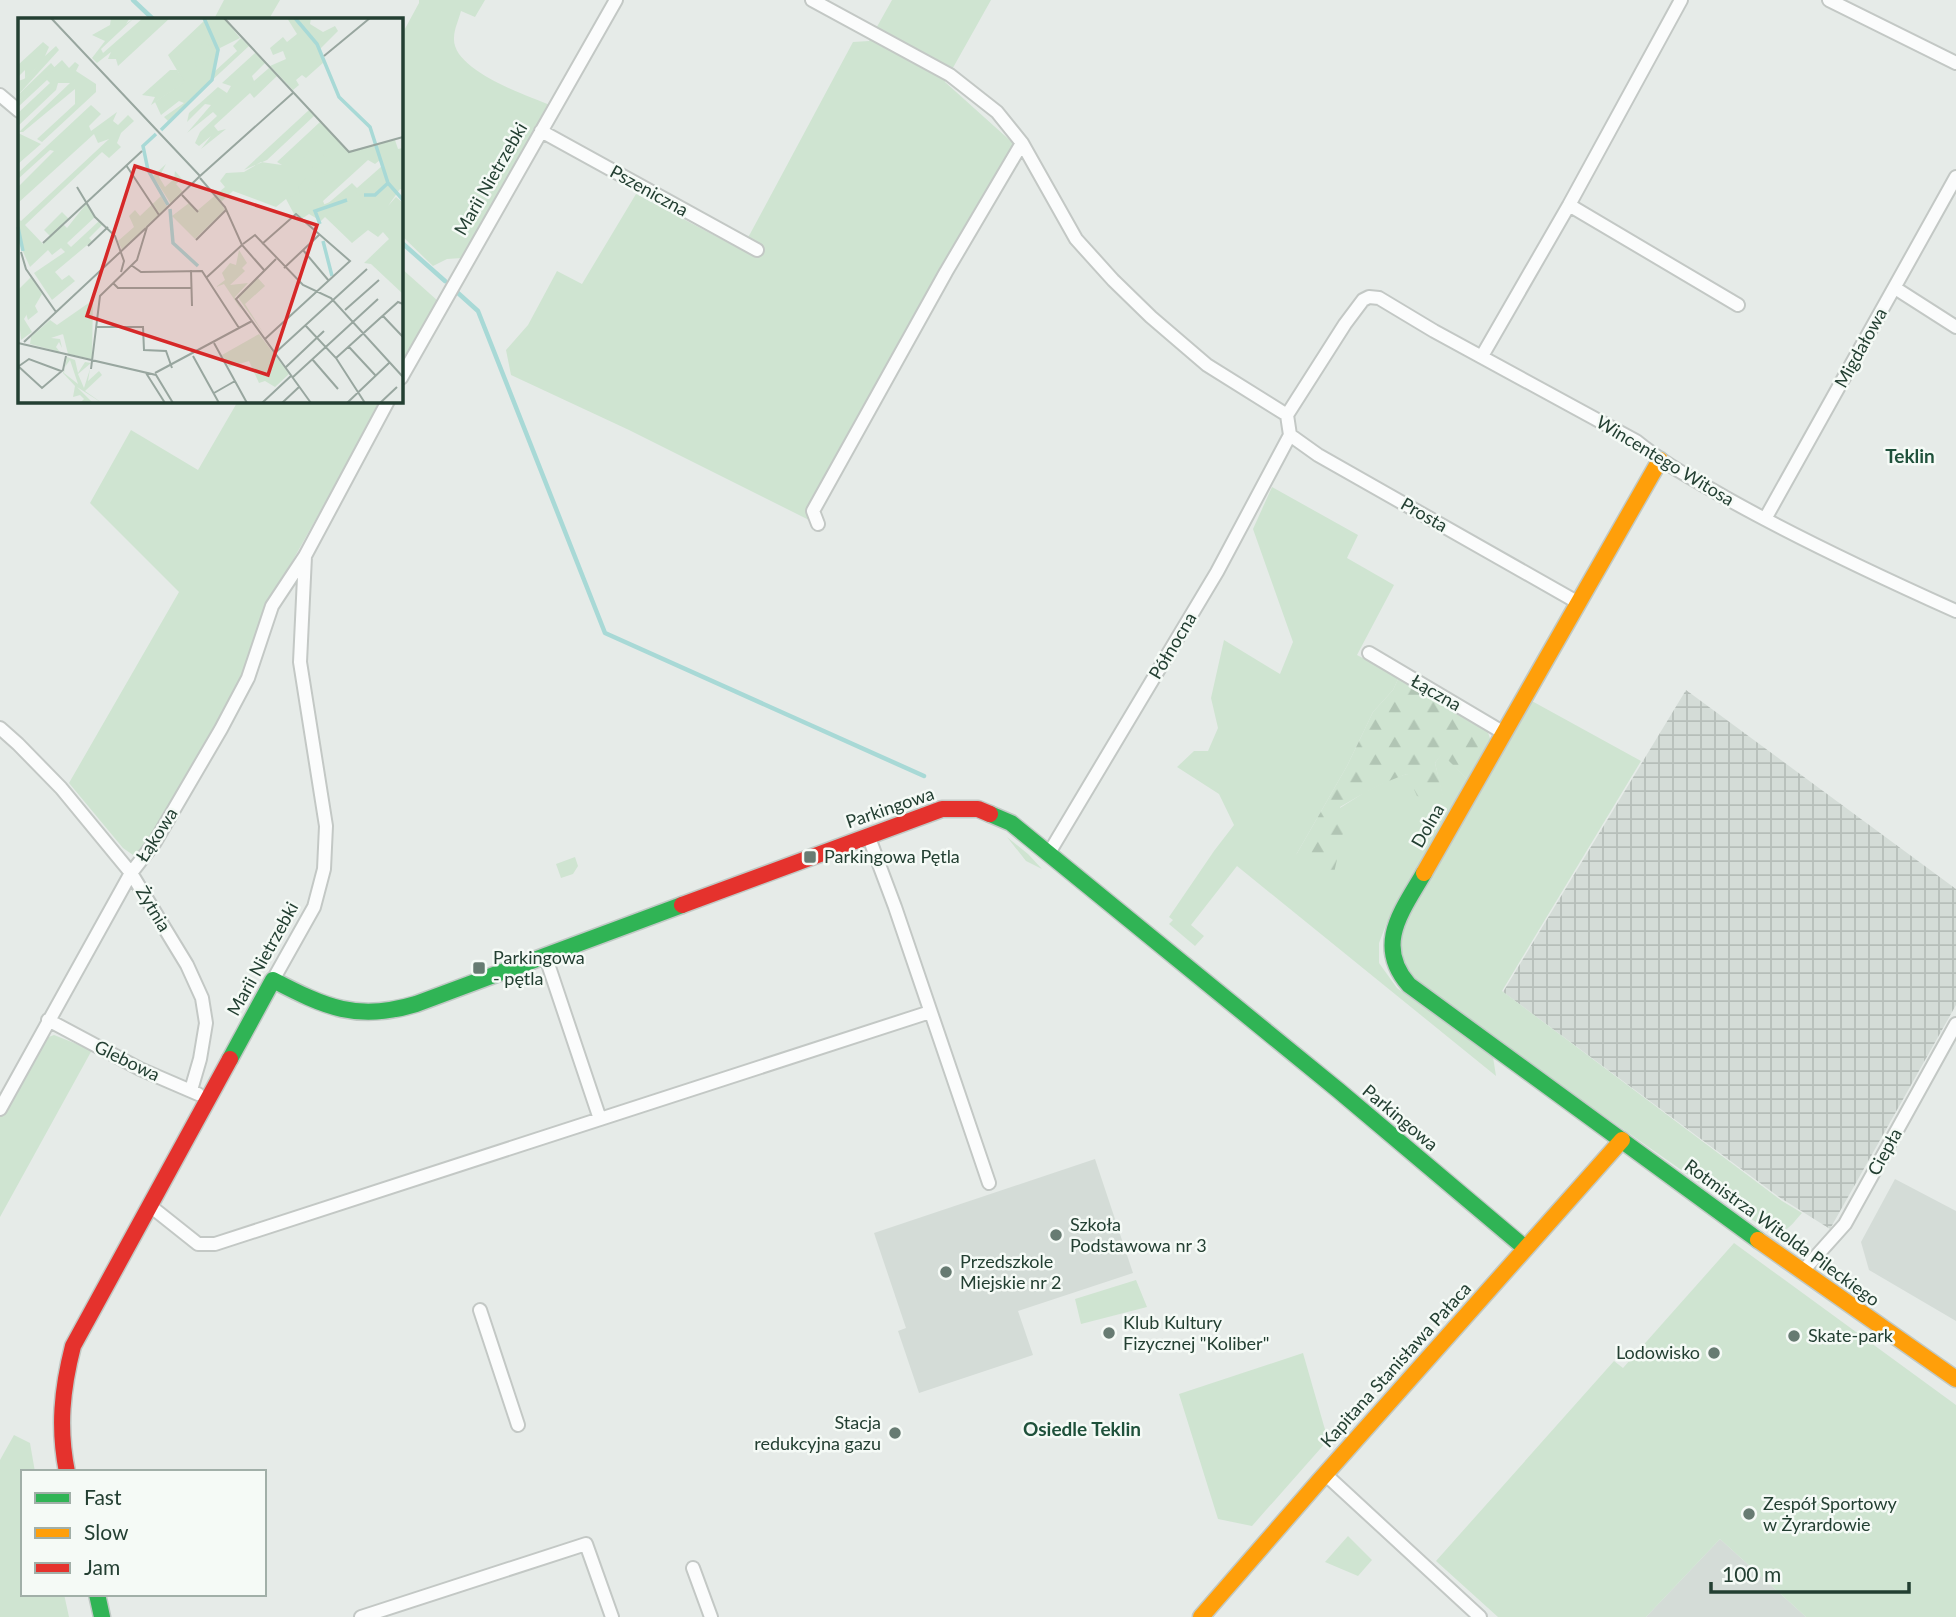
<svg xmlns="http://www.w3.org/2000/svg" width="1956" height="1617" font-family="Lato,sans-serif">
  <defs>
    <pattern id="industrial-grid" width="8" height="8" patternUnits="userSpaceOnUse" patternTransform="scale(1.75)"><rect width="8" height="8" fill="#d4dcd7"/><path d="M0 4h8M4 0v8" fill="none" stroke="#b6beb9"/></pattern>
    <pattern id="forest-firs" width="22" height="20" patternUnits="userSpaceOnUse" patternTransform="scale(1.75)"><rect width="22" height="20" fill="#cfe4d1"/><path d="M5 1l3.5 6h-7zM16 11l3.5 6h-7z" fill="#b1c5b4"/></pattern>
  </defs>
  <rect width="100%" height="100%" fill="#e6ebe8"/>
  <path fill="#d4dcd7" d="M 1095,1159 L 1133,1273 L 1018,1311 L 1033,1355 L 919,1393 L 898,1331 L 906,1328 L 874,1233 Z
    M 1895,1179 L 1956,1211 L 1956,1321 L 1869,1270 L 1861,1242 Z
    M 1720,1539 L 1806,1617 L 1646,1617 Z"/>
  <path fill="url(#industrial-grid)" d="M 1686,690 L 1956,889 L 1956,1005 L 1830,1229 L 1779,1197 L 1503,992 Z"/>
  <path fill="#cfe4d1" d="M 224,0 L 280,0 L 269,19 L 214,19 Z
    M 419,0 L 485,0 L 475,17 L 461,11 C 459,19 454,29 454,38 C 452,70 525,95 550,105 L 462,258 L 447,259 L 433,266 L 401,235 L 401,36 L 419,3 Z
    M 892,0 L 991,0 L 945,82 L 1014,144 L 809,520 L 629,430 L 511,375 L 506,350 L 528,325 L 557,271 L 582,284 L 636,194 L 740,249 L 750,234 L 853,42 L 869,41 Z
    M 401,268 L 438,301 L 401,367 Z
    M 238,401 L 382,401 L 270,601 L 242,679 L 145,848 L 133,855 L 123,848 L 69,783 L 179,592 L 90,503 L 131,430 L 198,470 Z
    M 1272,487 L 1358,535 L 1347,558 L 1394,585 L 1357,655 L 1399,677 L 1393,690 L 1373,712 L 1347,766 L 1296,855 L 1340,808 L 1365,792 L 1391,779 L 1407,774 L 1444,802 L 1435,763 L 1442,753 L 1468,780 L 1389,917 L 1379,943 L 1379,963 L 1397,988 L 1493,1057 L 1496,1076 L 1237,866 L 1191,925 L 1204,936 L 1195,946 L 1169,924 L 1173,920 L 1169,917 L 1214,851 L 1234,825 L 1219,794 L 1177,767 L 1194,751 L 1208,751 L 1218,728 L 1211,698 L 1224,640 L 1280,674 L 1293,642 L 1253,529 Z
    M 1530,700 L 1641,761 L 1502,991 L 1782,1201 L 1802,1213 C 1792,1224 1786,1235 1770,1232 L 1447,1006 L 1411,978 L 1397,956 L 1397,935 Z
    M 1007,837 L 1028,854 L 1042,869 L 1026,861 Z
    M 575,857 L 578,866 L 573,874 L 561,878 L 556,864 Z
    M 54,1035 L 92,1050 L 0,1217 L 0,1114 L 41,1040 Z
    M 1734,1243 L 1956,1405 L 1956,1617 L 1806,1617 L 1720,1539 L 1646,1617 L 1498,1617 L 1436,1561 L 1614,1361 L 1623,1368 Z
    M 1136,1280 L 1147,1307 L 1081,1324 L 1075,1299 Z
    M 1303,1353 L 1328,1440 L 1252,1526 L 1218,1519 L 1179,1394 Z
    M 14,1435 L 30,1443 L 35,1472 L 23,1472 L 23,1594 L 64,1594 L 69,1617 L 0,1617 L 0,1460 Z
    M 1348,1536 L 1372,1560 L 1358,1576 L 1325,1562 Z"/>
  <path fill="url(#forest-firs)" d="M 1399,677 L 1486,727 L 1491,741 L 1468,780 L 1442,754 L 1435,763 L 1445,803 L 1417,796 L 1407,774 C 1383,782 1362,794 1340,807 L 1345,825 L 1333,877 L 1308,864 L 1296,855 L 1347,766 L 1373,712 L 1393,690 Z"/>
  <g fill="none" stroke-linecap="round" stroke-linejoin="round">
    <path stroke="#a8d9d6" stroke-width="4.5" d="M 133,0 L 153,19
      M 401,242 L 445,281
      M 458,293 L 478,311 L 605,633 L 924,776"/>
    <defs>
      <path id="street" d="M 812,0 L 950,75 L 997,112 L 1022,143 L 1076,239 L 1113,280 L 1151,317 L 1207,365 L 1287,415
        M 1829,0 L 1956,63
        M 0,95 L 19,111
        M 541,131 L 757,250
        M 1569,205 L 1738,305
        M 1895,288 L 1956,327
        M 1482,356 L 1569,205 L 1681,0
        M 401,378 L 616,0
        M 1287,415 L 1345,324 L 1363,300 L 1369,297 L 1379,298 L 1434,331 L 1636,441 C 1664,464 1695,480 1726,498 C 1801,540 1878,576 1956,611
        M 1287,415 L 1290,435 L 1318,455 L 1577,602
        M 1765,519 L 1956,177
        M 818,524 L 813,511 L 946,272 L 1022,143
        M 1369,653 L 1504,733
        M 0,728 L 18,744 L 61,788 L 131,873 L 187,965 L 202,998 L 206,1023 L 200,1059 L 191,1090
        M 868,835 L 895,907 L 989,1183
        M 1049,853 L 1217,572 L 1290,435
        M 545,955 L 600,1119
        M 273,980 L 314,907 L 324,869 L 326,826 L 300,662 L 305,556 L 388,401
        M 48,1020 L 140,1069 L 198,1094
        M 0,1109 L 131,873 L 155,842 L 221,729 L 248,678 L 272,606 L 305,556
        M 149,1205 L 198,1244 L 215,1244 L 930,1012
        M 1802,1272 L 1845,1224 L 1956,1024
        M 480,1310 L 518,1425
        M 1325,1474 L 1480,1617
        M 693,1568 L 711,1617
        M 361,1617 L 586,1544 L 612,1617"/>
      <path id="fast" d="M 990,814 L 1011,823 L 1338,1090 L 1525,1248
        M 1424,873 C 1402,911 1374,945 1409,985 L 1758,1240
        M 230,1059 L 273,980 C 325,1007 357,1022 416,1004 L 682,905
        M 97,1594 L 102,1617"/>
      <path id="slow" d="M 1424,873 L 1660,460
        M 1758,1240 L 1956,1379
        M 1201,1617 L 1320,1480 L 1622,1140"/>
      <path id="jam" d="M 682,905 L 942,809 L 978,809 L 990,814
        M 67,1472 C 58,1428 62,1389 73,1346 L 230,1059"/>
    </defs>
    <use href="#street" stroke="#c3c8c5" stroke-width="16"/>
    <use href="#fast" stroke="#c1c9c5" stroke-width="19"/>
    <use href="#slow" stroke="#c1c9c5" stroke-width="19"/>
    <use href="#jam" stroke="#c1c9c5" stroke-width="19"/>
    <use href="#street" stroke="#fbfcfc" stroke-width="12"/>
    <use href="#fast" stroke="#30b455" stroke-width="16"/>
    <use href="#slow" stroke="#ff9f0a" stroke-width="16"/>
    <use href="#jam" stroke="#e5322d" stroke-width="16"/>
  </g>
  <g fill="#677b72" stroke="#f5faf6" stroke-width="2.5">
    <rect x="803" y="850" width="14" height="14" rx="3.5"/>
    <rect x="472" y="961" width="14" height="14" rx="3.5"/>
    <circle cx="1056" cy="1235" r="7"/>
    <circle cx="946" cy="1272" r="7"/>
    <circle cx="1109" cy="1333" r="7"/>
    <circle cx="1794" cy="1336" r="7"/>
    <circle cx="1714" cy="1353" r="7"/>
    <circle cx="895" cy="1433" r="7"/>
    <circle cx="1749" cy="1514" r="7"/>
  </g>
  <g text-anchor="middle" stroke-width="5" stroke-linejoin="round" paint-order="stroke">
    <g font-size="18" fill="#233f32" stroke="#f5faf6">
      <text transform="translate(491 179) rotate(-60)" y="6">Marii Nietrzebki</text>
      <text transform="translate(649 191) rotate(29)" y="6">Pszeniczna</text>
      <text transform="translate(1861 348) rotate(-61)" y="6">Migdałowa</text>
      <text transform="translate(1665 461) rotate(31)" y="6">Wincentego Witosa</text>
      <text transform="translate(1424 515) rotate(30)" y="6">Prosta</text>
      <text transform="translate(1173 646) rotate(-59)" y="6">Północna</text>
      <text transform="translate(1436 693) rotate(30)" y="6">Łączna</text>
      <text transform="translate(890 808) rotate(-19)" y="6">Parkingowa</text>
      <text transform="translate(1428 826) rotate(-60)" y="6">Dolna</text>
      <text transform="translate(157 835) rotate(-57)" y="6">Łąkowa</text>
      <text transform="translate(153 909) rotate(59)" y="6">Żytnia</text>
      <text transform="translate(263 959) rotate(-61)" y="6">Marii Nietrzebki</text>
      <text transform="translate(127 1061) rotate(26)" y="6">Glebowa</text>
      <text transform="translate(1400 1118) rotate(40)" y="6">Parkingowa</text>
      <text transform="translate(1885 1152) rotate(-61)" y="6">Ciepła</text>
      <text transform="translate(1782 1233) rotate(36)" y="6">Rotmistrza Witolda Pileckiego</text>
      <text transform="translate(1396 1365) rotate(-48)" y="6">Kapitana Stanisława Pałaca</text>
    </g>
    <g font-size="18" fill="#233f32" stroke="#f5faf6" text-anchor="start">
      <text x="824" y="863">Parkingowa Pętla</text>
      <text x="493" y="964">Parkingowa<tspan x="493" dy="21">- pętla</tspan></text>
      <text x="1070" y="1231">Szkoła<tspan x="1070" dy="21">Podstawowa nr 3</tspan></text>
      <text x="960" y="1268">Przedszkole<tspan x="960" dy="21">Miejskie nr 2</tspan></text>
      <text x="1123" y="1329">Klub Kultury<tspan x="1123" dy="21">Fizycznej "Koliber"</tspan></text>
      <text x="1808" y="1342">Skate-park</text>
      <text x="1700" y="1359" text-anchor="end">Lodowisko</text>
      <text x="881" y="1429" text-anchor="end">Stacja<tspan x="881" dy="21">redukcyjna gazu</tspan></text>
      <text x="1763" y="1510">Zespół Sportowy<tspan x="1763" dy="21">w Żyrardowie</tspan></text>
    </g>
    <g font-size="19" font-weight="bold" fill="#1f513b" stroke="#f5faf6">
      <text x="1910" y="463">Teklin</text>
      <text x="1082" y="1436">Osiedle Teklin</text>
    </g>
  </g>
  <g transform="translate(18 18)">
    <rect width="385" height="385" fill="#e6ebe8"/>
    <path d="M 93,0 L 112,0 L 108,6 L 116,0 L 83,31 L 85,35 L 125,0 L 152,0 L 100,48 L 98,41 L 90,41 L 93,34 L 79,45 L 74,40 L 87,23 L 74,17 L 92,7 ZM 185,0 L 206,0 L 222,20 L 202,30 L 196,54 L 219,33 L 215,28 L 223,20 L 231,28 L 150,103 L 146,99 L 166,85 L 161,83 L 143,97 L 137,84 L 166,64 L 150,37 L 186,3 ZM 269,0 L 293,0 L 292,6 L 305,14 L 317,8 L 320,13 L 301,32 L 306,44 L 288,60 L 284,57 L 278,62 L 281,67 L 275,72 L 252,48 L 268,41 L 265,33 L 255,37 L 252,30 L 265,19 L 269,24 L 279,16 ZM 25,24 L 31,29 L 27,38 L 38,28 L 41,32 L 0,77 L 0,63 L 6,61 L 26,43 L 7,60 L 7,52 L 0,59 L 0,47 ZM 237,35 L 247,45 L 234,58 L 236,63 L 251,50 L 259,58 L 236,80 L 232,75 L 196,108 L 200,113 L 208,111 L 183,131 L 193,118 L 181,128 L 177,125 L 182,114 L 199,98 L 195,94 L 169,115 L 193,87 L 187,86 L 169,104 L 171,95 L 200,69 L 209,75 L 213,68 L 204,65 ZM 44,42 L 51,50 L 57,44 L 61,47 L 58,53 L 78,66 L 78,74 L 24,124 L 19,121 L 57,86 L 57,71 L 5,114 L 1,114 L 52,65 L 40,65 L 38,72 L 0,108 L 0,95 L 32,65 L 29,62 L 0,89 L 0,83 ZM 73,87 L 83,96 L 71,108 L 73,113 L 99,94 L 95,103 L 100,107 L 110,97 L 116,103 L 103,115 L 99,125 L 103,129 L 91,140 L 84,134 L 7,207 L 25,226 L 32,218 L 26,212 L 44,194 L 51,201 L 45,206 L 49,210 L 68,186 L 77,199 L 49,225 L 53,229 L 81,203 L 85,206 L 71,220 L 74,223 L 37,254 L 44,262 L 51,257 L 57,263 L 34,282 L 16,255 L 47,234 L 43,230 L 34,237 L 30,232 L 12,249 L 1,225 L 0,200 L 3,203 L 91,121 L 80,125 L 76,116 L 0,185 L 0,169 L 36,133 L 32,132 L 0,161 L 0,155 ZM 291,92 L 296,98 L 249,142 L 226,152 ZM 302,104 L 330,133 L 377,122 L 380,131 L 385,130 L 385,172 L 382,171 L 370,188 L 378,179 L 385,185 L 385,285 L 385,276 L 353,246 L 346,245 L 371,221 L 365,214 L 360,219 L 350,212 L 334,225 L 307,199 L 303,203 L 291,196 L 285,200 L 276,196 L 268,181 L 258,189 L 215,173 L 203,184 L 207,192 L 177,221 L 154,198 L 171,185 L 180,192 L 207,169 L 202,163 L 208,155 L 226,154 L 243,144 L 264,147 L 259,144 ZM 350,142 L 357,146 L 362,142 L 364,148 L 339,170 L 334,165 L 307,188 L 305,183 ZM 0,115 L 23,126 L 0,146 ZM 148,146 L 141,159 L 147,169 L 156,161 L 157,153 L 164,161 L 158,166 L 165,174 L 153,186 L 135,158 ZM 143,178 L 149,189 L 104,232 L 100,223 L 116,209 L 111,198 L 117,192 L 122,198 ZM 221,232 L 229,245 L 224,250 L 227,253 L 212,267 L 230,265 L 217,279 L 224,293 L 206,266 L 198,269 L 207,262 L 204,255 L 212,245 L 218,247 ZM 13,259 L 24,276 L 17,288 L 20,294 L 10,302 L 6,289 L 0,292 L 0,272 ZM 239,259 L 247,268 L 227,286 L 246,316 L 219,278 ZM 75,282 L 74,341 L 50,336 L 44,312 L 45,316 L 33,320 L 42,321 L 44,330 L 41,324 L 38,329 L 42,334 L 12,326 L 13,319 L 32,302 L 39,307 ZM 241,316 L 271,356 L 257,369 L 247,363 L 241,365 L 231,343 L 211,349 L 204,337 ZM 49,339 L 57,342 L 60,355 L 67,344 L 73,345 L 60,356 L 66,370 L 72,351 L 70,363 L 81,353 L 84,357 L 67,373 L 84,385 L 59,369 L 74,384 L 62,385 L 66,381 L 62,377 L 55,379 L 57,368 L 45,355 L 47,350 L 46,355 L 60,366 L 52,342 L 47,349 Z" fill="#cfe4d1" fill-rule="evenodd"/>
    <path d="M 189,26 L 198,32 L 179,52 L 177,44 L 171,46 L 172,41 L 183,37 L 183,27 ZM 33,45 L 38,51 L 0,83 L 0,77 ZM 152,52 L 159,52 L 167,64 L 133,87 L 137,79 L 124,77 ZM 308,131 L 305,138 L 310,139 L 300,149 L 295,150 L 292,143 L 282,145 L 290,134 ZM 312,151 L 285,175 L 270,180 L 282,175 L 280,168 L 290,159 ZM 337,174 L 343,178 L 317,191 L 297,190 ZM 7,285 L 14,288 L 6,301 L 14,314 L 3,322 L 0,292 Z" fill="#cfe4d1"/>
    <path fill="none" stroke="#a8d9d6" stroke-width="3.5" d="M 277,0 L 299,26 L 321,79 L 352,109 L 370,165 L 385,182M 143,112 L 194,62 L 200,32 L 186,0M 138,116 L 125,128 L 130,152 L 150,187M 346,177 L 357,177 L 370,165M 152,191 L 155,225 L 180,248M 302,206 L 297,193 L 329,182M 0,209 L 5,233M 305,223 L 314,258"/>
    <path fill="none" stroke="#98a69f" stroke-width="2" d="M 33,0 L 182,158M 206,0 L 331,134 L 385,119M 306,38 L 352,0M 108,147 L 141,197M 182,158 L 276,74M 182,160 L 207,189 L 224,227 L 246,252M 59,169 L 77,199 L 97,218 L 106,243 L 103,254M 164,177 L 180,194M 178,222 L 208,192M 25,225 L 124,133M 225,226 L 237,217 L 285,267 L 313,280 L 385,359M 244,226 L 278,196 L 332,243 L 247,321M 70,228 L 90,209M 285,232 L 311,263M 3,234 L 8,251 L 38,294M 258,241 L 218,281 L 293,385M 113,247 L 123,254 L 184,253 L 221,310M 266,250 L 301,217M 173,252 L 174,288M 189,259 L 224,227M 95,265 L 100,270 L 173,270M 327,292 L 361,262M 365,298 L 385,319M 287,307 L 318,340 L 347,385M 78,309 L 125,309 L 126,332 L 148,333 L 154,350M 6,324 L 128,210M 0,325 L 138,357 L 155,385M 196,325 L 229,385M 331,329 L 358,358M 257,335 L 349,251M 175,338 L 201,385M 318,340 L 380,284 L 385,286M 294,341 L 320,371M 0,348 L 24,370 L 45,352 L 48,338M 1,348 L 11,341 L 43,353M 268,349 L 306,313M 73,351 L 82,278 L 119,242 L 129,209 L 182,158M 128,355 L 147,385M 137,355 L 234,303M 275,359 L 360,281M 196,375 L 217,363M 244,385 L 274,357M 264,385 L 281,369M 329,385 L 371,345M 362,385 L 379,369"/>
    <path fill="#d62828" fill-opacity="0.15" stroke="#d62828" stroke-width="3.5" d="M 117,148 L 299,207 L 250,357 L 69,298 Z"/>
    <rect width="385" height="385" fill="none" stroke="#233f32" stroke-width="3.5"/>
  </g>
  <rect x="21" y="1470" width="245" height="126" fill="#f5faf6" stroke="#a1afa8" stroke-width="2"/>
  <rect x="35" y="1493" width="35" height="10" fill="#30b455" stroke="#a1afa8" stroke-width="2"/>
  <text x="84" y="1505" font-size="21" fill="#233f32">Fast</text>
  <rect x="35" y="1528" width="35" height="10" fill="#ff9f0a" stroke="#a1afa8" stroke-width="2"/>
  <text x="84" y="1540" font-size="21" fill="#233f32">Slow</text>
  <rect x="35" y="1563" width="35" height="10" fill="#e5322d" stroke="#a1afa8" stroke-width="2"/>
  <text x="84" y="1575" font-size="21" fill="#233f32">Jam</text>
  <path d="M1711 1582v10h198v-10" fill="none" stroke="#233f32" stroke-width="3.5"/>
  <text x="1722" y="1582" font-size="21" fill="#233f32" stroke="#f5faf6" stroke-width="5" paint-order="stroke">100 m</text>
</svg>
